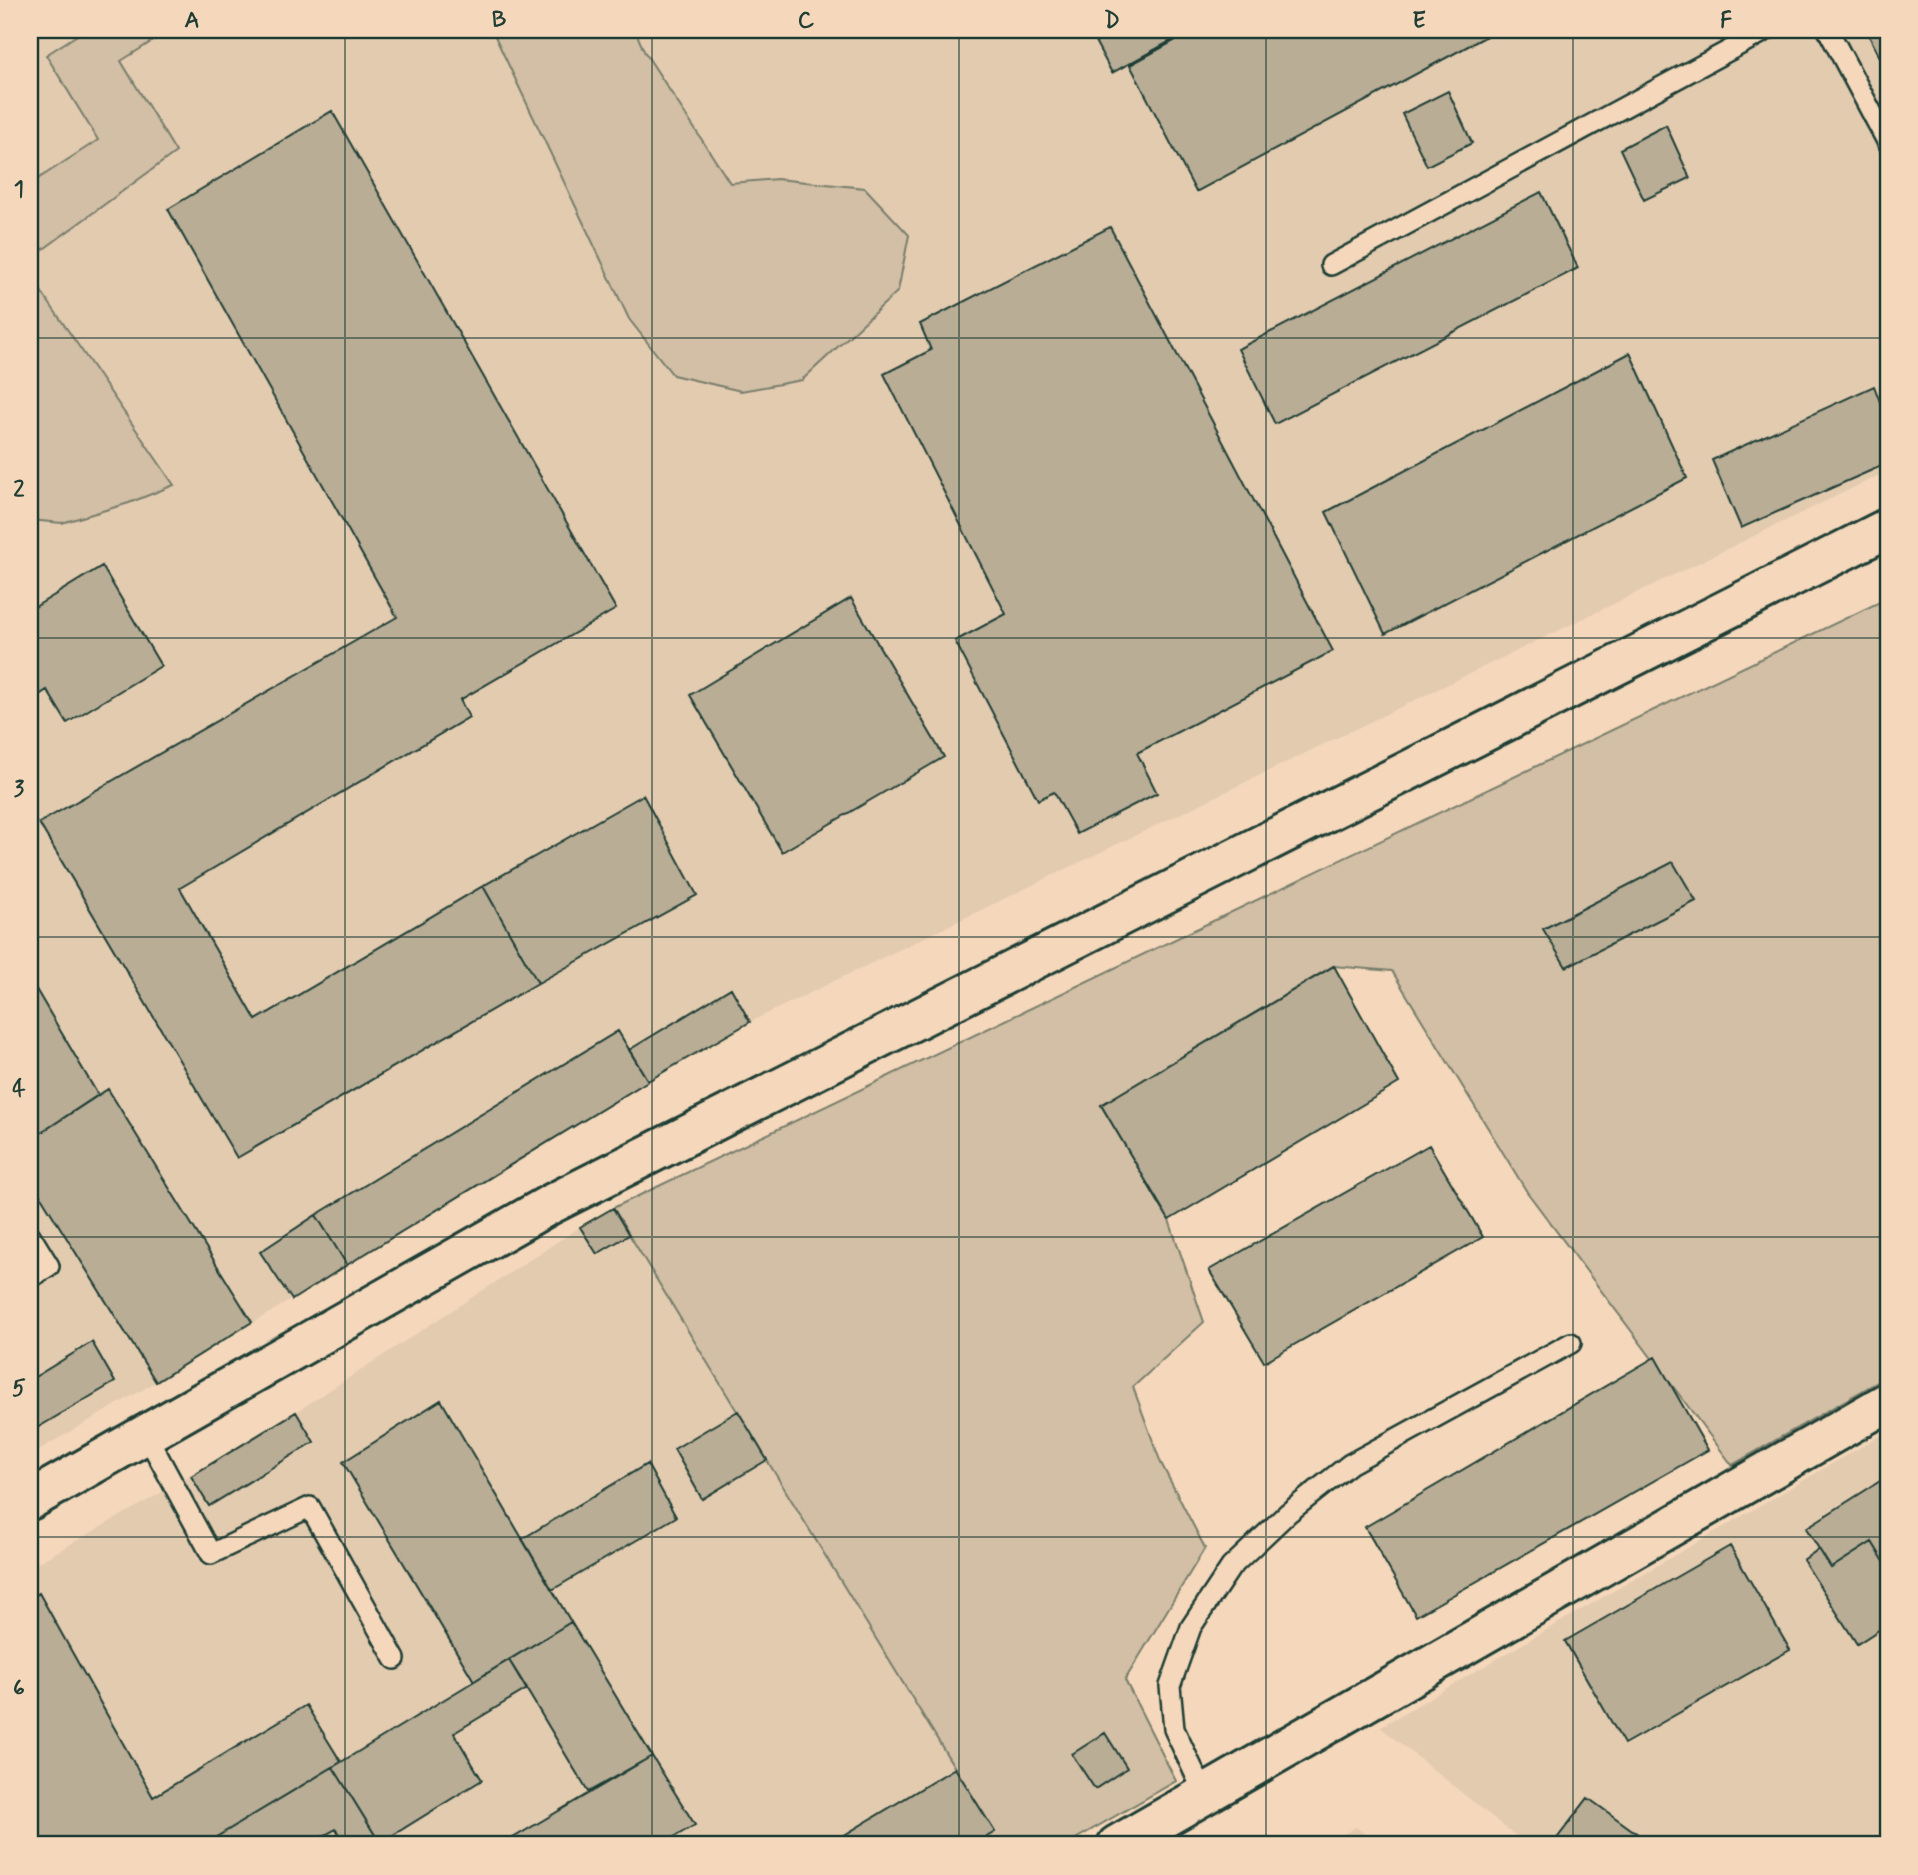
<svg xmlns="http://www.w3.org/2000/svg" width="1918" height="1875" font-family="Mynerve,sans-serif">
  <rect width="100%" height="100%" fill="#f5d8bb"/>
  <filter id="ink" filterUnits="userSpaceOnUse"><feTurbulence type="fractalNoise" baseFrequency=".0143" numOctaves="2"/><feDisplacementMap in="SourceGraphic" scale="14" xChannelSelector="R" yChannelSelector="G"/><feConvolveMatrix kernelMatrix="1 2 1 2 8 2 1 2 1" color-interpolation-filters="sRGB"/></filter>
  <g filter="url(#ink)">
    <path fill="#e3cbb0" d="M 30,30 L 1888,30 L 1888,471 L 750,1022 L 648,1082 L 156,1382 L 30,1455 Z
      M 613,1208 L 995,1832 L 973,1845 L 30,1845 L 30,1567 L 191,1476 L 296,1412 L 580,1227 Z
      M 1888,1431 L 1888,1845 L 1527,1845 L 1380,1727 Z
      M 1356,1827 L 1379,1845 L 1324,1845 Z"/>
    <path fill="#d2bfa5" stroke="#787e6c" stroke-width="2" d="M 85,30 L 170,30 L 121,61 L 176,152 L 30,259 L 30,184 L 98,140 L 46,55 Z
      M 492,30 L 635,30 L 644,51 L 730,183 L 777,179 L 865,188 L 909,235 L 898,291 L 802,380 L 741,391 L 673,375 L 629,319 Z
      M 30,275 L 174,485 L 129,503 L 62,523 L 30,520 Z
      M 1888,598 L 1888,1376 L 1732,1465 L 1527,1192 L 1392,971 L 1333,966 L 1101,1105 L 1169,1220 L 1204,1322 L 1133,1387 L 1161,1463 L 1205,1548 L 1125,1680 L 1176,1781 L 1065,1845 L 973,1845 L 994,1832 L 613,1208 Z"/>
    <path fill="#b9ad96" stroke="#1f3d34" stroke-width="2" d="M 1089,30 L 1191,30 L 1112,73 Z
      M 1194,30 L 1498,30 L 1196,192 L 1130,65 Z
      M 1866,30 L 1888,30 L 1888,73 Z
      M 1448,91 L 1472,143 L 1427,166 L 1402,114 Z
      M 332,111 L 616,609 L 460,700 L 469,717 L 180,888 L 256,1020 L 483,886 L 538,983 L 237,1158 L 39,823 L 397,617 L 168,209 Z
      M 1666,125 L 1690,178 L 1644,200 L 1620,149 Z
      M 1541,192 L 1578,268 L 1275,424 L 1238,349 Z
      M 1110,227 L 1333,651 L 1137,753 L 1157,793 L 1077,834 L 1054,792 L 1038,800 L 955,641 L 1006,614 L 884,374 L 931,350 L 920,324 Z
      M 1630,353 L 1687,478 L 1385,634 L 1326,512 Z
      M 1874,386 L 1888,423 L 1888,463 L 1741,528 L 1712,460 Z
      M 102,566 L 161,666 L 67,723 L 47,690 L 30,701 L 30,610 Z
      M 851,598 L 944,757 L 782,852 L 690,695 Z
      M 643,795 L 697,895 L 538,983 L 483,886 Z
      M 1673,862 L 1696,901 L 1566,967 L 1543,929 Z
      M 1334,966 L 1399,1083 L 1169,1220 L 1101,1105 Z
      M 30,979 L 98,1095 L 30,1140 Z
      M 731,988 L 750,1022 L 648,1081 L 629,1050 Z
      M 618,1031 L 648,1081 L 347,1265 L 316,1215 Z
      M 108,1089 L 252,1322 L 156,1382 L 30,1179 L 30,1140 Z
      M 1429,1145 L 1483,1237 L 1264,1362 L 1209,1270 Z
      M 613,1208 L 629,1235 L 597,1254 L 580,1227 Z
      M 316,1215 L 347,1265 L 292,1300 L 260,1252 Z
      M 92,1342 L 115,1382 L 30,1432 L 30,1380 Z
      M 1655,1357 L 1708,1450 L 1416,1616 L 1365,1527 Z
      M 441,1400 L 571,1622 L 474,1681 L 343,1462 Z
      M 738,1411 L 767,1460 L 702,1499 L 674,1449 Z
      M 296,1412 L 314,1442 L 209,1506 L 191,1476 Z
      M 647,1464 L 676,1517 L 552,1590 L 522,1539 Z
      M 1888,1476 L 1888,1568 L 1872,1542 L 1831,1568 L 1806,1528 Z
      M 1872,1542 L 1888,1568 L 1888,1624 L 1857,1644 L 1803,1560 L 1819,1549 L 1831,1568 Z
      M 1730,1546 L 1790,1650 L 1624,1744 L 1565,1641 Z
      M 39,1593 L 153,1797 L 306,1705 L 341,1762 L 203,1845 L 36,1845 L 30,1834 L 30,1599 Z
      M 571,1622 L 652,1756 L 588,1792 L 509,1660 Z
      M 509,1660 L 527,1689 L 454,1733 L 482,1780 L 380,1843 L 333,1767 Z
      M 1105,1733 L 1127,1768 L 1095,1789 L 1072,1754 Z
      M 652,1756 L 695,1825 L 660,1845 L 501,1845 Z
      M 333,1767 L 380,1843 L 377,1845 L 346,1845 L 336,1829 L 307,1845 L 203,1845 Z
      M 955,1768 L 995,1832 L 973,1845 L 828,1845 Z
      M 1588,1798 L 1653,1845 L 1552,1845 Z"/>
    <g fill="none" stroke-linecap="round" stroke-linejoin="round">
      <defs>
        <path id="service" d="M 1828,30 L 1888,143
          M 1331,265 L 1767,30
          M 30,1235 L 49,1266 L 30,1278
          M 146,1434 L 211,1554 L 310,1507 L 395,1659
          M 1205,1795 L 1174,1729 L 1170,1686 L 1191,1627 L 1231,1567 L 1288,1513 L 1350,1464 L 1571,1343"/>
        <path id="minor" d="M 30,1500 L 549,1205 L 1888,528
          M 1117,1845 L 1888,1402"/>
      </defs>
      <use href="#service" stroke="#1f3d34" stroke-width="24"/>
      <use href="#minor" stroke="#1f3d34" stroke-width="44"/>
      <use href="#service" stroke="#f5d8bb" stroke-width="19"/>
      <use href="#minor" stroke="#f5d8bb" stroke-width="38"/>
    </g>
  </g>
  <path fill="none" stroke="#1f3d34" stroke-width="2" stroke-opacity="0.55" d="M 345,30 L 345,1845M 652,30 L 652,1845M 959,30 L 959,1845M 1266,30 L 1266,1845M 1573,30 L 1573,1845M 30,338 L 1888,338M 30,638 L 1888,638M 30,937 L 1888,937M 30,1237 L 1888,1237M 30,1537 L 1888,1537"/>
  <rect width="1918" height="1875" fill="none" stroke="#f5d8bb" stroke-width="77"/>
  <rect x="38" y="38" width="1842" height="1798" fill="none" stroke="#1f3d34" stroke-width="2.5"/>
  <g font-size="23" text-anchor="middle" font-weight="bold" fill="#1f3d34">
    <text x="192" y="27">A</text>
    <text x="499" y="27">B</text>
    <text x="806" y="27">C</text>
    <text x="1112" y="27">D</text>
    <text x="1419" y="27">E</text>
    <text x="1726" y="27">F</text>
    <text x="19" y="196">1</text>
    <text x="19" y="496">2</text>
    <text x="19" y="796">3</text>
    <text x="19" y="1095">4</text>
    <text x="19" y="1395">5</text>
    <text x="19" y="1695">6</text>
  </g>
</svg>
